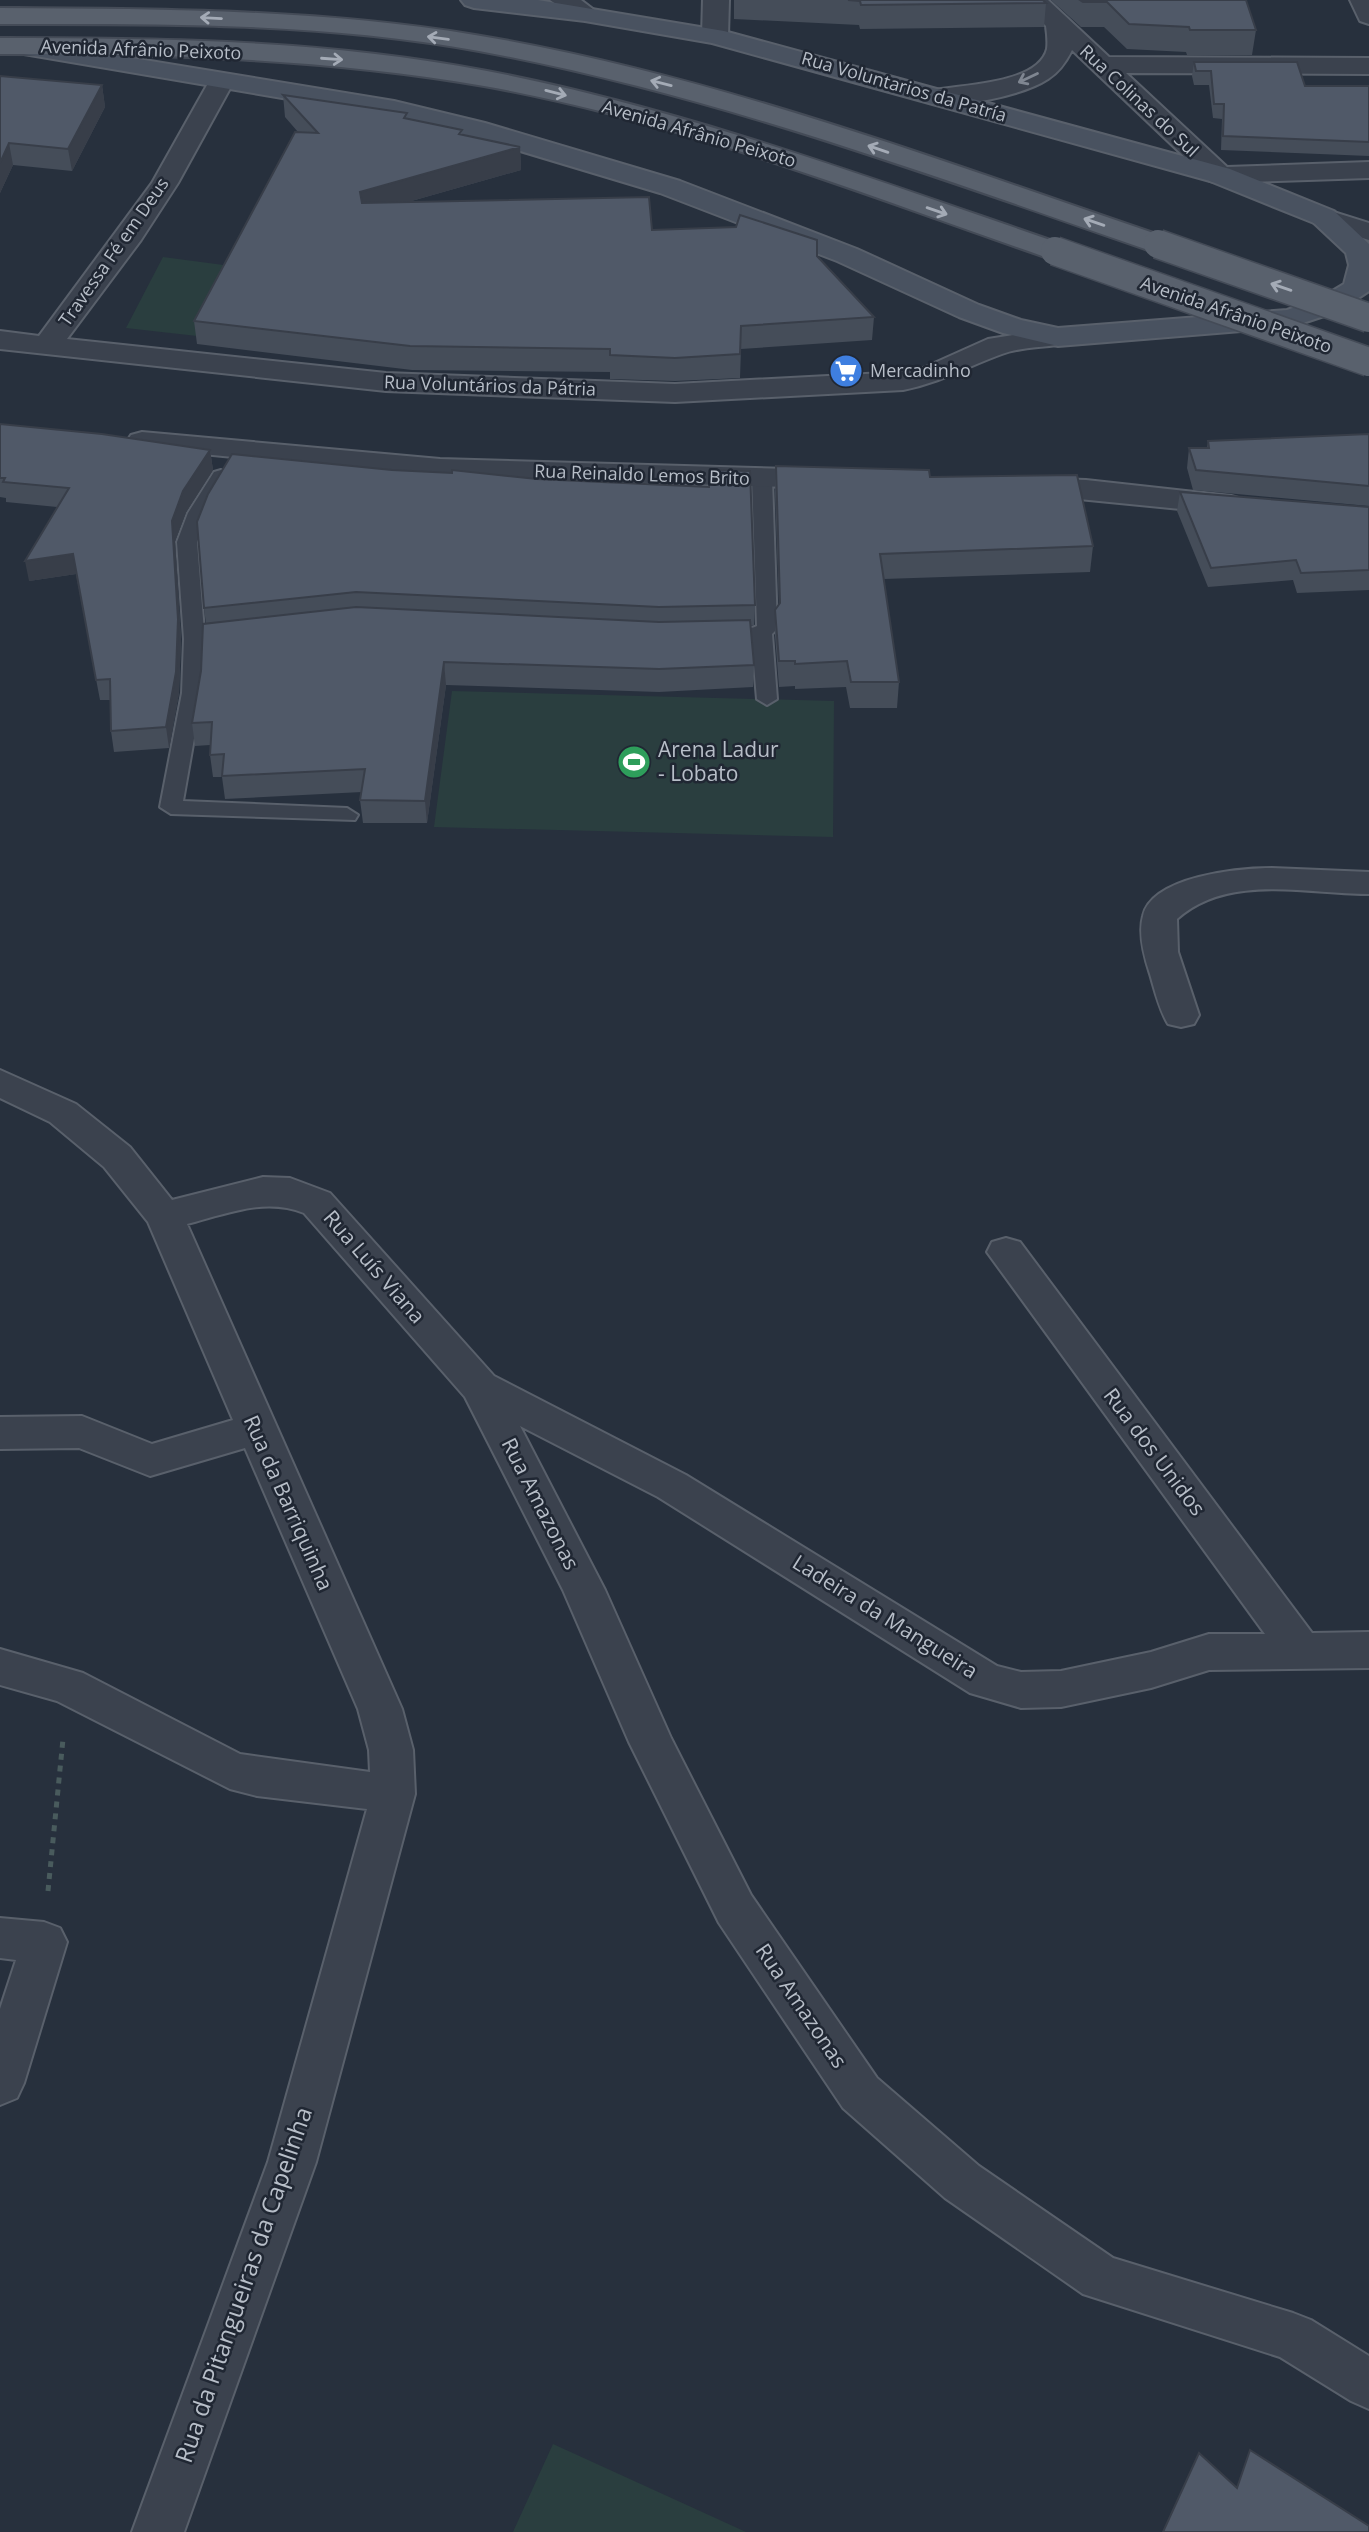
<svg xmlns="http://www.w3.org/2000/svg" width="1369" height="2532" font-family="'Open Sans',sans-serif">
  <rect width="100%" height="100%" fill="#27303d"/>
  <path fill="#2a3e3f" d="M 163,257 L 231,266 L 197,336 L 126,328 Z
    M 452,691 L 834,701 L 833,837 L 434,827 Z
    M 553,2444 L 746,2532 L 513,2532 Z"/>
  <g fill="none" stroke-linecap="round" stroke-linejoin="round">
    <defs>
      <path id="lane" d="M 221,470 L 231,476 L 208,513 L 197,542 L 204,632 L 235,628 L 245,634 L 235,640 L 204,644 L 202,693 L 183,801 L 347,808 L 358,815 L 355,820 L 171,814 L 160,807 L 182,693 L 184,639 L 177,542 L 188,513 L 214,472 Z
        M 762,472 L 772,478 L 777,629 L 772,634 L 777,699 L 767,705 L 757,699 L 752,642 L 719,642 L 709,636 C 720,624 742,633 757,626 L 752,478 Z"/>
      <path id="street" d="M 550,0 L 581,0 L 598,13 L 594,18 L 576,18 Z
        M 703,0 L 729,0 L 728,36 L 724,41 L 706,41 L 702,36 Z
        M 1020,0 L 1048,0 L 1109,57 L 1369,58 L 1369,74 L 1126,73 L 1227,167 L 1369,162 L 1369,178 L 1220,183 L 1210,181 L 1072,50 C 1066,62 1059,72 1048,79 C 1024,95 958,109 931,103 L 927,97 L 931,91 C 960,84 1038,85 1047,49 C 1048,42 1047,33 1046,26 Z
        M 1350,0 L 1369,0 L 1369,24 L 1360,21 Z
        M 220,75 L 229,78 L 233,83 L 178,183 L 141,240 L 67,339 L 386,373 L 675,384 L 903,372 L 921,369 L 988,339 L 1058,328 L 1068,331 L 1072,337 L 1068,343 C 1047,348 1023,346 1002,354 C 966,367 942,382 903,390 L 675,402 L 386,391 L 0,349 L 0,331 L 39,336 L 152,183 L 211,78 Z
        M 1324,209 L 1369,223 L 1369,240 L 1314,223 L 1310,217 L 1314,211 Z
        M 142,432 L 440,459 L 826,470 L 837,473 L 841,479 L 837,485 L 826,488 L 440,477 L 131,447 L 127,441 L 131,435 Z
        M 1029,478 L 1086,480 L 1231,496 L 1242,499 L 1246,505 L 1242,511 L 1231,514 L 1018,493 L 1014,487 L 1018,481 Z
        M 1272,868 L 1369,872 L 1369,894 C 1307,894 1228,873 1177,919 L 1178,952 L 1199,1015 L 1194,1024 L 1181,1027 L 1168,1024 C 1159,1009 1155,991 1150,974 C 1144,956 1138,934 1143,916 C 1152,876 1240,868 1272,868 Z
        M 0,1070 L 76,1104 L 130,1147 L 172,1200 L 263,1177 L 290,1178 L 330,1193 L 494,1376 L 686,1475 L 997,1666 L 1021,1672 L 1061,1671 L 1151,1652 L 1209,1634 L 1265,1634 L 987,1252 L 992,1242 L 1006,1238 L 1020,1242 L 1312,1633 L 1369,1632 L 1369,1668 L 1209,1670 L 1151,1688 L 1061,1707 L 1021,1708 L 970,1693 L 658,1497 L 520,1426 L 605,1590 L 671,1738 L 751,1895 L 877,2078 L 979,2166 L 1113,2258 L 1293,2313 L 1311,2320 L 1369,2356 L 1369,2409 L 1351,2401 L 1280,2357 L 1083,2294 L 945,2198 L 843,2108 L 719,1923 L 629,1742 L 563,1590 L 465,1397 L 304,1213 C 265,1197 226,1214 187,1224 L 402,1709 L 413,1750 L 415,1794 L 316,2162 L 184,2532 L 132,2532 L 268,2162 L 367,1809 L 257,1796 L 230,1789 L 57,1701 L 0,1685 L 0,1649 L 83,1673 L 240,1754 L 370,1772 L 369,1750 L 358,1709 L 245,1448 L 150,1476 L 79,1448 L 0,1449 L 0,1417 L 82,1416 L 152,1444 L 233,1420 L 148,1222 L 104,1167 L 50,1122 L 0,1098 Z
        M 0,1918 L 44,1922 L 60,1928 L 67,1942 L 24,2083 L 17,2098 L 0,2105 L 0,2009 L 16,1960 L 0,1958 Z"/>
      <path id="secondary" d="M 461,0 L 538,0 L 724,31 L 1230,169 L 1334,211 L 1369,244 L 1369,291 L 1339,311 L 1291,327 L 1058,346 L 1003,333 L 959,317 L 837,261 L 660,193 L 467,135 L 394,117 L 0,50 L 1,41 L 10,38 L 394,101 L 485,123 L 680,181 L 857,249 L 979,305 L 1021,320 L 1058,328 L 1287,310 L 1319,299 L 1344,284 L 1349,265 L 1346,253 L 1314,223 L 1210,181 L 712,43 L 585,21 L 474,8 L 465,5 Z"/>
      <path id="primary" d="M 0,8 C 159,9 318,9 475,35 C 712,74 941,161 1168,238 L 1172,244 L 1168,250 L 1148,250 C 928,174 708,93 479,51 C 321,22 159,24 0,24 Z
        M 0,38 C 162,38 327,40 487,71 C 685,109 875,180 1065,245 L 1069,251 L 1065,257 L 1045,257 C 861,193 676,120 484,86 C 324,58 162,54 0,54 Z"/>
    </defs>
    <use href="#lane" stroke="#59606b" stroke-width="4"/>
    <use href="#street" stroke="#59606b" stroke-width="4"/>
    <use href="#secondary" stroke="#59606b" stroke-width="4"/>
    <use href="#primary" stroke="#444b57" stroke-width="4"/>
    <path stroke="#495b5d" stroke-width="5" stroke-dasharray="6 6" stroke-linecap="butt" d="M 48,1891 L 63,1739"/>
    <use href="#lane" fill="#3b424e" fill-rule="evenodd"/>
    <use href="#street" fill="#3b424e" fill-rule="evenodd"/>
    <use href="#secondary" fill="#495260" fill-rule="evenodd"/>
    <use href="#primary" fill="#59616d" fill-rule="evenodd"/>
    <defs>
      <path id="primary-bridge" d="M 1158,244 L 1369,318
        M 1055,251 L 1369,362"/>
    </defs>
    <use href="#primary-bridge" stroke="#444b57" stroke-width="31" stroke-linecap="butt"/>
    <use href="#primary-bridge" stroke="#59616d" stroke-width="28"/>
  </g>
  <path fill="#454d59" d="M 734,0 L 1043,0 L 1046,3 L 1044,27 L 860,29 L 859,25 L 734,19 Z
    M 1051,0 L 1246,0 L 1256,30 L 1252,55 L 1187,55 L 1186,52 L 1127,49 L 1104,27 L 1081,27 Z
    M 1194,62 L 1305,86 L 1369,86 L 1369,156 L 1221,150 L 1222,119 L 1213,118 L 1209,85 L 1194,85 L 1192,76 Z
    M 0,76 L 102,85 L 105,107 L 72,171 L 13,165 L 0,193 Z
    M 283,95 L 407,118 L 462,135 L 520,147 L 521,170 L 408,202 L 652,230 L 817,256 L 874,317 L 872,340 L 741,349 L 740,378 L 675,381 L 610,379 L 610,372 L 412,370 L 197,344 L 194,321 L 298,132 L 285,117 Z
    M 0,424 L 210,450 L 213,470 L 186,512 L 175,541 L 181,639 L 179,693 L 169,748 L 114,752 L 111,731 L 110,700 L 100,700 L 76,574 L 29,581 L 57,507 L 6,502 L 6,498 L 0,497 Z
    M 1369,434 L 1369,506 L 1193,490 L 1187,468 L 1189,448 L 1207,448 L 1208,441 Z
    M 776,466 L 930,477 L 1093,546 L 1090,572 L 884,579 L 899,682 L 897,708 L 850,708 L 846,687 L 795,689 L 795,686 L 779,687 L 775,636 L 775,610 L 779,605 L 775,492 Z
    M 1180,492 L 1369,507 L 1369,590 L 1297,593 L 1293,580 L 1208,587 L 1177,511 Z
    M 208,494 L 755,605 L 754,625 L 750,626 L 754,665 L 753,687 L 659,692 L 446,685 L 427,823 L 363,823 L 360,800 L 362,792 L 225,799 L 222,777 L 213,777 L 210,755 L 210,745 L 195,746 L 192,723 L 201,671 L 206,624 L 204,608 Z"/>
  <path fill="#383e49" d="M 102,85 L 105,107 L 72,171 L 68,149 Z
    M 9,143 L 13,165 L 0,193 L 0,163 Z
    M 520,147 L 521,170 L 362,215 L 360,192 Z
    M 210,450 L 213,470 L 186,512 L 175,541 L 181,639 L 179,693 L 169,748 L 166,727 L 172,521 L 183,491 Z
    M 73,554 L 76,574 L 29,581 L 25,561 Z
    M 444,662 L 446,685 L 427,823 L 425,801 Z"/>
  <path fill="#505968" stroke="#383e49" stroke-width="2" d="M 848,0 L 1043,0 L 1046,3 L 861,5 L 860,1 Z
    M 1080,0 L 1246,0 L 1256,30 L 1190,30 L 1189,27 L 1129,24 L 1107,2 L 1083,2 Z
    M 1194,62 L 1297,62 L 1305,86 L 1369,86 L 1369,142 L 1223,136 L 1224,104 L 1214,104 L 1211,71 L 1196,71 Z
    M 0,76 L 102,85 L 68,149 L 9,143 L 0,163 Z
    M 283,95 L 407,113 L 404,118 L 462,130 L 459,134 L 520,147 L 360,192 L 362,203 L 649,197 L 652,230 L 736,227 L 740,215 L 817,240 L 817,256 L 874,317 L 741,326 L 740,354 L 675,358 L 610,355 L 610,349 L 410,346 L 194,321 L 295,132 L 318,133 Z
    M 0,424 L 102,434 L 210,450 L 183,491 L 172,521 L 178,619 L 176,672 L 166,727 L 111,731 L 110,679 L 96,680 L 73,554 L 25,561 L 69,488 L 3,482 L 5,478 L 0,478 Z
    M 1369,434 L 1369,486 L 1196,470 L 1189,448 L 1209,448 L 1208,441 Z
    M 232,454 L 392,470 L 452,473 L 452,470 L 537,479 L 709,487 L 710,470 L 750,471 L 755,605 L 659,607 L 356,592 L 204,608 L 197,522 L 208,494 Z
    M 776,466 L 929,470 L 930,477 L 1077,475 L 1093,546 L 880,554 L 899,682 L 851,682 L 847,661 L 795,664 L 795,661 L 779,661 L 775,610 L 780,603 Z
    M 1180,492 L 1369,507 L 1369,570 L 1301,573 L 1296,560 L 1211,568 Z
    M 356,607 L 659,622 L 750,620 L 754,665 L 659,669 L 444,662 L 425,801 L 360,800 L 365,769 L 222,776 L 224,754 L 210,755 L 212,722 L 192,723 L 201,671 L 203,624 Z
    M 1250,2450 L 1369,2526 L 1369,2532 L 1163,2532 L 1199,2453 L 1237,2488 Z"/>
  <defs><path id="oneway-shaft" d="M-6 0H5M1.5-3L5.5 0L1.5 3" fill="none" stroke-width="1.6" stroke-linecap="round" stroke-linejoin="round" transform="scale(1.75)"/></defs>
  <g stroke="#a4abb6">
    <use href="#oneway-shaft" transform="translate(211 18) rotate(-177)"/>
    <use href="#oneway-shaft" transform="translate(438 38) rotate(-173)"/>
    <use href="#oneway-shaft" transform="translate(332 59) rotate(4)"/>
    <use href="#oneway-shaft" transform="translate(661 83) rotate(-166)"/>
    <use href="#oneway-shaft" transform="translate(556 93) rotate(14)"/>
    <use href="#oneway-shaft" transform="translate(878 149) rotate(-161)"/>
    <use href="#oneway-shaft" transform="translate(937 211) rotate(19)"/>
    <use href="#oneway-shaft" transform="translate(1094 222) rotate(-161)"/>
    <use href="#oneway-shaft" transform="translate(1281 287) rotate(-161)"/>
  </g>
  <use stroke="#7f8691" href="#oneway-shaft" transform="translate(1028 78) rotate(155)"/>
  <defs>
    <symbol id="supermarket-disc" viewBox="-11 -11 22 22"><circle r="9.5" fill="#3f7fe0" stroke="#202733"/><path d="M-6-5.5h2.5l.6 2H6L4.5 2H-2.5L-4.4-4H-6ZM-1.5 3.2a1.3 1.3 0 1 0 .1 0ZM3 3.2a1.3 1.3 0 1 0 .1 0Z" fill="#fff"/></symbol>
    <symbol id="stadium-disc" viewBox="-11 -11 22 22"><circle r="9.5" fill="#2e9e5b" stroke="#202733"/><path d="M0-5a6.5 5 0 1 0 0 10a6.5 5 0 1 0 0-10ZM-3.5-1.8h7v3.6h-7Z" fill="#fff"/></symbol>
  </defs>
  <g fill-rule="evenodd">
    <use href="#supermarket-disc" x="827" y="352" width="38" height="38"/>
    <use href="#stadium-disc" x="615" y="743" width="38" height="38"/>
  </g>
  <g text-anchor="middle" stroke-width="5" stroke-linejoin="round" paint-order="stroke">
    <g font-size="18" fill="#b7bec8" stroke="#202733">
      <text transform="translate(141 50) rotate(2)" y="6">Avenida Afrânio Peixoto</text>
      <text transform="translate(904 87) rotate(16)" y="6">Rua Voluntarios da Patría</text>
      <text transform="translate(1139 101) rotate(43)" y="6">Rua Colinas do Sul</text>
      <text transform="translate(699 134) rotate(16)" y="6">Avenida Afrânio Peixoto</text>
      <text transform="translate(114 252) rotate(-55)" y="6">Travessa Fé em Deus</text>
      <text transform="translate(1236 315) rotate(19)" y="6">Avenida Afrânio Peixoto</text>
      <text transform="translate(490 386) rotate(2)" y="6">Rua Voluntários da Pátria</text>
      <text transform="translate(642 475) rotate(2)" y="6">Rua Reinaldo Lemos Brito</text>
    </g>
    <g font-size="18" fill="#b7bec8" stroke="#202733" text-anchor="start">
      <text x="870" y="377">Mercadinho</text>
    </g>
    <g font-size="21" fill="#b7bec8" stroke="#202733" text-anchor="start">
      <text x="658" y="757">Arena Ladur<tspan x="658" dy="24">- Lobato</tspan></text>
    </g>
    <g font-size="21" fill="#b7bec8" stroke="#202733">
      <text transform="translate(374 1267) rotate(49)" y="7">Rua Luís Viana</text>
      <text transform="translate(1154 1452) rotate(53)" y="7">Rua dos Unidos</text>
      <text transform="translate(288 1503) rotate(66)" y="7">Rua da Barriquinha</text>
      <text transform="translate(540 1504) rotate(63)" y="7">Rua Amazonas</text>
      <text transform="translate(885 1617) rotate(32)" y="7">Ladeira da Mangueira</text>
      <text transform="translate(801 2006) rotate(56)" y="7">Rua Amazonas</text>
    </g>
    <g font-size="24" fill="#b7bec8" stroke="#202733">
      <text transform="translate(244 2285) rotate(-71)" y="8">Rua da Pitangueiras da Capelinha</text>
    </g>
  </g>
</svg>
